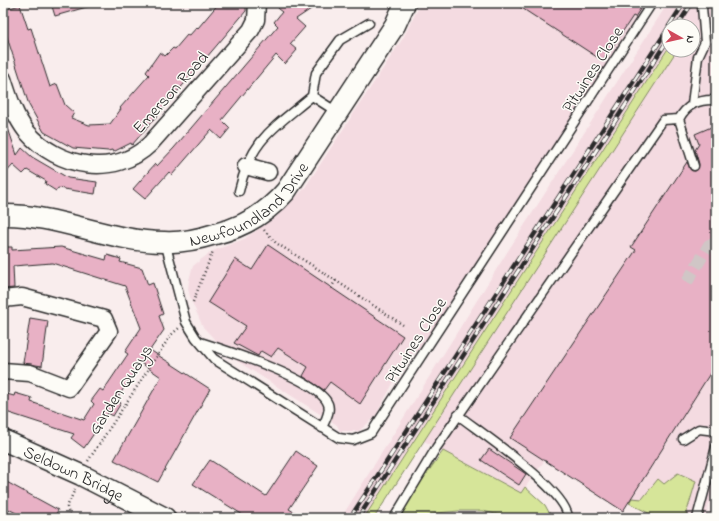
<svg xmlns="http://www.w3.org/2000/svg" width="719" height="521" font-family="'Indie Flower',sans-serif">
  <rect width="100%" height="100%" fill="#f9eded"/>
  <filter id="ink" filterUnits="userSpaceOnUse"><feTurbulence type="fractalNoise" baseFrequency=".025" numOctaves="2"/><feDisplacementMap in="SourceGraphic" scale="8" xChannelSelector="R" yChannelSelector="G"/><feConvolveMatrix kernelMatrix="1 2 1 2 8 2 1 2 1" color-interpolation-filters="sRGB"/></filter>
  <g filter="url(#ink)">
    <path fill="#f4dbe1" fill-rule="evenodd" d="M 421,3 L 649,3 L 428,342 L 406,359 L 375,417 L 359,431 L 340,431 L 337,425 L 231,357 L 203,327 L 191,300 L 188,289 L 189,280 L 193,266 L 203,258 L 213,251 L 244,239 L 276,217 L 304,189 L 403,38 Z
      M 668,3 L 716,3 L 716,481 L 705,518 L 658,518 L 629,503 L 623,511 L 545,460 L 521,493 L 424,441 L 374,518 L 341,518 L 511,246 ZM 669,26 L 693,26 L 693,50 L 669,50 Z"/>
    <path fill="#d6e599" stroke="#808862" d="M 669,47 L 669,50 L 677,50 L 374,518 L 364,518 Z
      M 443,451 L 521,493 L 525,487 L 545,505 L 552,518 L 512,518 L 483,511 L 459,511 L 437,513 L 422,518 L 395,518 Z
      M 678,473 L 696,481 L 685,518 L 658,518 L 629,503 L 632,498 L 642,499 L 658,479 L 664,484 Z"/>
    <path fill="#e8b1c5" stroke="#2b2b2b" d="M 51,3 L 89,3 L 90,6 L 55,16 Z
      M 219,3 L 246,3 L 246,11 L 132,145 L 131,143 L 113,152 L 112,150 L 108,151 L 73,148 L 44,132 L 29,105 L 5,31 L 3,31 L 3,10 L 20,5 L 28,29 L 31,28 L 50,87 L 57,84 L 65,105 L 74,113 L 71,118 L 89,125 L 110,124 L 121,109 L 120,108 L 149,75 L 146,72 L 160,52 L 165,56 L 173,48 L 175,49 L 187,35 L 189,36 L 197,27 L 198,28 Z
      M 283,3 L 320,3 L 296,19 L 305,27 L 290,44 L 297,50 L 285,64 L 276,55 L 222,120 L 230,128 L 221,139 L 211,130 L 172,175 L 169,172 L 145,199 L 133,189 L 155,164 L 157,166 L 174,148 L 278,26 L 274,22 L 282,12 L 278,9 Z
      M 514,3 L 644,3 L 635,17 L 633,16 L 603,61 Z
      M 5,119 L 17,155 L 22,148 L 32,157 L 68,178 L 97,182 L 95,194 L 58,188 L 56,191 L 45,184 L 46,181 L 27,170 L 23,174 L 13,165 L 3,176 L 3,120 Z
      M 716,125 L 716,364 L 623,511 L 510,438 L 636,250 L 631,247 L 687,162 L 691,170 L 695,171 L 698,169 L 699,164 L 695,150 L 699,144 L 695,134 Z
      M 268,245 L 403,336 L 360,404 L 330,382 L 324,390 L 304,377 L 303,376 L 308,367 L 278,348 L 271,357 L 261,351 L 258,356 L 234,343 L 246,326 L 208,302 L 235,259 L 252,270 Z
      M 3,247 L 12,247 L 12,250 L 61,247 L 106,260 L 107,255 L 121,259 L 120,262 L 142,268 L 148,285 L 153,283 L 163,314 L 159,316 L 164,330 L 150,350 L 210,389 L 158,482 L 114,460 L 161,377 L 141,363 L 116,400 L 121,403 L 113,416 L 108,413 L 84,448 L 71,438 L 74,434 L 3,411 L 3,393 L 14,396 L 15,393 L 32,398 L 31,402 L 84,420 L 94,404 L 91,401 L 100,389 L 103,391 L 128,354 L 125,352 L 141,328 L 125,286 L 52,263 L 13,266 L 14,288 L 3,289 Z
      M 30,318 L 48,321 L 42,366 L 23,363 Z
      M 489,449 L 526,474 L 519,485 L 481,460 Z
      M 296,451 L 318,466 L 289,509 L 304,518 L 248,518 L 193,484 L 210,460 L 266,496 Z
      M 3,480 L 58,510 L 54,518 L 14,518 L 16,513 L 3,506 Z"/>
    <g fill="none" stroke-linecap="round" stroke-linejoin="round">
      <path stroke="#d0c6c6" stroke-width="12" stroke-dasharray="12 6" stroke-linecap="butt" d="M 687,282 L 709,245 L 716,243"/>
      <defs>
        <path id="service" d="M 312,96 L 337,112
          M 692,104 L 698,57 L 705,42 L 702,7 L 705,3
          M 694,166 L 679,119 C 687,104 699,99 716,100
          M 239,191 C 251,139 274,128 312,96 L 316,73 L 340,40 L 369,23
          M 165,242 L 186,322 L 196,338 L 214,359 L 339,438 L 353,440 L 371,433 L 652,3
          M 200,342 C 225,350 319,380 328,404 C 331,412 325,420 322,428
          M 458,415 C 481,433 568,491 568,518
          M 683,439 L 699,429 L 716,431
          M 394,518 L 436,448 L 663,120 L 679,119
          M 697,518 L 716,447"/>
        <path id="minor" d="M 3,79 C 9,98 15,117 27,132 C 58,168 115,178 150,144 L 251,30 L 256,20 L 257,3
          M 246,166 L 268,172
          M 3,299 L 22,297 L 104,319 L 109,331 L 69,388 L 30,373 L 3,371"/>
        <g id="tertiary">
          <path id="s1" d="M 3,215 C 58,214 110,242 164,242 C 182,243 199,239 215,234 C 244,227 267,213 286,191 L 395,25 L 405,3"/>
          <path id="s2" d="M 3,440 L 81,475 L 165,518"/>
        </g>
      </defs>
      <use href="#service" stroke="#2b2b2b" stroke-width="11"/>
      <use href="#minor" stroke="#2b2b2b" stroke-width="19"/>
      <use href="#tertiary" stroke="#2b2b2b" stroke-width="23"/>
      <path stroke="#2b2b2b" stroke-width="2.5" stroke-dasharray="1 3" stroke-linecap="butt" d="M 264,230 L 276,243 L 318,269 L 403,325
        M 331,288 L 336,280
        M 193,302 L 213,251
        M 88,461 L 171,335 L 179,328
        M 73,518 L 69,514 L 67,507 L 75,489"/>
      <use href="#service" stroke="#fdfcf7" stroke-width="8"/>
      <use href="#minor" stroke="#fdfcf7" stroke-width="16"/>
      <use href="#tertiary" stroke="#fdfcf7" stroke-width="20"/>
      <defs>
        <path id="rail" d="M 669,26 L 684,3
          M 677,26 L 692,3
          M 350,518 L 669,27
          M 358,518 L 669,38"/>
      </defs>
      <use href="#rail" stroke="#2b2b2b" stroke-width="4.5"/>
      <use href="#rail" stroke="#fdfcf7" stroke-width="3" stroke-dasharray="9" stroke-linecap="butt"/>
    </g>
  </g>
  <g text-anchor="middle" stroke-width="3" stroke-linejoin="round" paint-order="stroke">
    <g font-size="17" fill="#2b2b2b" stroke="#fdfcf7">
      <text transform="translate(592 69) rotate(-57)" y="6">Pitwines Close</text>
      <text transform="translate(170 92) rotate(-48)" y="6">Emerson Road</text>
      <text dy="6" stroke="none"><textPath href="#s1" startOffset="261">Newfoundland Drive</textPath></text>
      <text transform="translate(415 340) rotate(-57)" y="6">Pitwines Close</text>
      <text transform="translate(120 389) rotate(-57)" y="6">Garden Quays</text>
      <text dy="6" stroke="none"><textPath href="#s2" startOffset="78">Seldown Bridge</textPath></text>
    </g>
  </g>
  <rect width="719" height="521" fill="none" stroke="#fdfcf7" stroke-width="16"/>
  <rect x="8" y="8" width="703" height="505" fill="none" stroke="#2b2b2b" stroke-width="1.5" filter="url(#ink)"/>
  <g transform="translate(681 38) rotate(98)"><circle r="19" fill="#fdfcf7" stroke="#a9a8a5"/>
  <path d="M0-3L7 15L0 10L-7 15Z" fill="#d1495b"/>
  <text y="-6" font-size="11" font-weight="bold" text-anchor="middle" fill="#2b2b2b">N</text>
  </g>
</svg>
